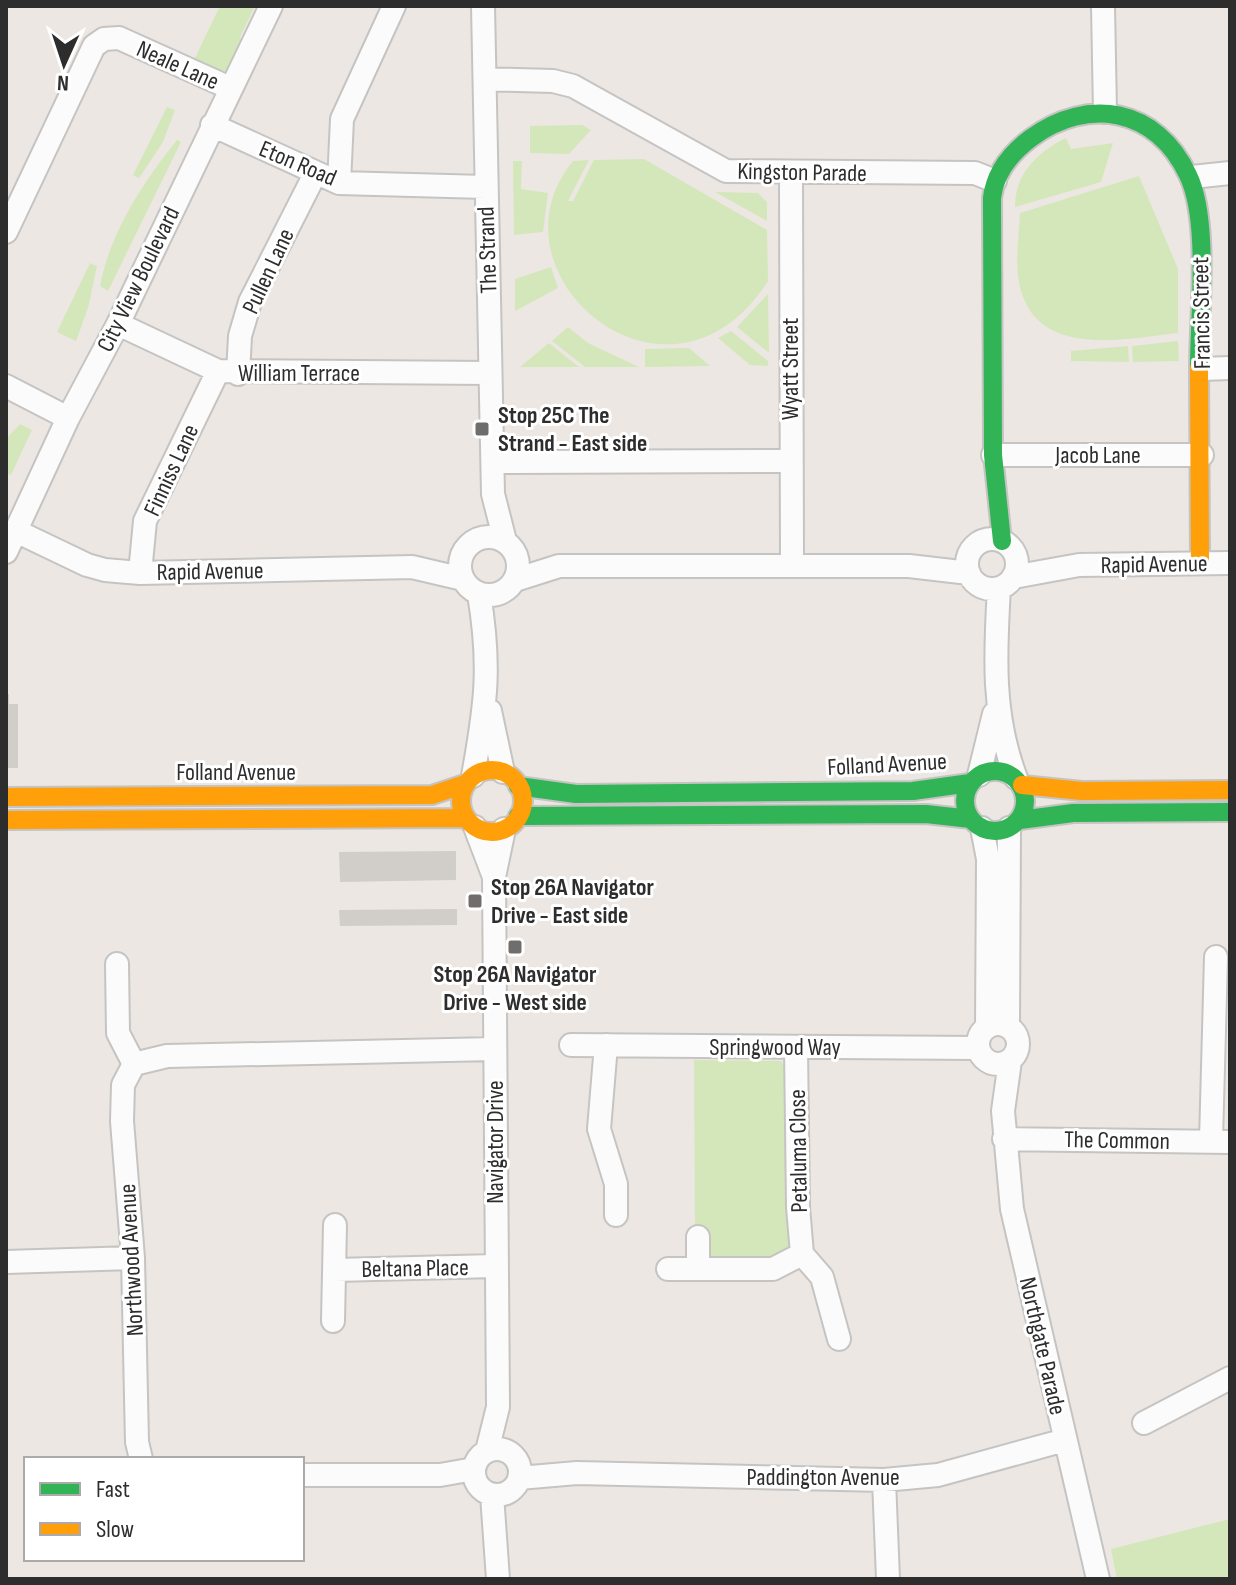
<svg xmlns="http://www.w3.org/2000/svg" width="1236" height="1585" font-family="'Sofia Sans Condensed',sans-serif">
  <rect width="100%" height="100%" fill="#ece7e2"/>
  <path fill="#d4e7ba" d="M 220,6 L 255,6 L 240,37 L 244,46 L 232,68 L 221,72 L 194,60 Z
    M 167,107 L 175,110 L 163,142 L 139,178 L 133,175 Z
    M 582,125 L 591,130 L 569,154 L 530,153 L 530,126 Z
    M 1066,138 L 1071,149 L 1113,143 L 1101,182 L 1015,207 C 1015,173 1038,152 1066,138 Z
    M 177,140 L 181,142 L 108,291 L 100,286 C 110,233 143,182 177,140 Z
    M 644,159 L 767,230 L 768,281 C 670,435 480,274 573,161 L 589,160 L 568,201 L 573,201 L 594,160 Z
    M 513,161 L 522,161 L 521,189 L 548,193 L 543,232 L 514,235 Z
    M 1139,176 L 1178,269 L 1178,333 C 1124,339 1033,360 1019,282 C 1015,260 1019,235 1020,213 Z
    M 715,192 L 758,193 L 767,202 L 767,221 Z
    M 90,263 L 97,266 L 88,308 L 76,341 L 57,332 Z
    M 551,267 L 558,288 L 515,311 L 515,279 Z
    M 768,294 L 769,353 L 737,327 Z
    M 568,327 L 588,343 L 639,367 L 585,367 L 552,341 Z
    M 731,331 L 768,361 L 768,366 L 750,365 L 718,338 Z
    M 1178,341 L 1179,361 L 1133,362 L 1132,346 Z
    M 549,343 L 579,367 L 520,367 Z
    M 1128,346 L 1129,362 L 1071,361 L 1071,351 Z
    M 689,348 L 710,366 L 645,367 L 645,349 Z
    M 20,424 L 32,430 L 11,475 L 6,473 L 6,439 Z
    M 694,1060 L 781,1061 L 792,1078 L 795,1241 C 778,1274 741,1264 710,1262 L 695,1234 Z
    M 1230,1519 L 1230,1579 L 1117,1579 L 1111,1549 Z"/>
  <path fill="#d1cdc9" d="M 6,694 L 9,694 L 9,704 L 18,704 L 18,768 L 6,768 Z
    M 456,851 L 456,880 L 340,882 L 339,852 Z
    M 457,909 L 457,925 L 340,926 L 339,910 Z"/>
  <g fill="none" stroke-linecap="round" stroke-linejoin="round">
    <defs>
      <path id="street" d="M 483,6 L 493,494 L 505,541
        M 1103,6 L 1105,112
        M 485,79 L 553,81 L 573,86 L 726,171 L 975,173 L 995,181
        M 212,125 L 339,183 L 485,187
        M 791,173 L 792,565
        M 1192,177 L 1230,173
        M 339,183 L 342,119 L 394,6
        M 6,232 L 94,46 L 104,39 L 119,38 L 230,88
        M 118,324 L 218,371 L 490,373
        M 1202,369 L 1230,368
        M 238,374 L 240,336 L 250,302 L 315,174
        M 6,386 L 68,418
        M 993,455 L 1202,455
        M 493,462 L 789,461
        M 16,531 L 87,565 L 105,570 L 140,573 L 412,567 L 463,579
        M460 566a29 29 0 1 1 58 0a29 29 0 1 1-58 0Z
        M967 564a25 25 0 1 1 50 0a25 25 0 1 1-50 0Z
        M 6,552 L 68,418 L 118,324 L 271,6
        M 140,573 L 145,521 L 218,371
        M 1013,577 L 1079,565 L 1230,563
        M 515,580 L 559,566 L 909,566 L 969,573
        M 999,588 C 995,654 992,716 1016,778
        M 490,711 L 503,772
        M 979,775 L 994,714
        M 473,776 C 486,704 491,666 479,594
        M 475,827 L 494,877
        M 982,828 L 988,859 L 987,1027
        M 117,964 L 118,1033 L 134,1064
        M978 1044a20 20 0 1 1 40 0a20 20 0 1 1-40 0Z
        M 1008,1026 L 1009,828
        M 571,1045 L 978,1048
        M 606,1045 L 599,1129 L 616,1184 L 616,1215
        M 1010,1061 L 1003,1111 L 1012,1209 L 1098,1579
        M 1004,1139 L 1230,1142
        M 1211,1141 L 1216,957
        M 802,1254 L 822,1277 L 839,1339
        M 6,1262 L 133,1258
        M 668,1269 L 773,1269 L 802,1254 L 798,1207 L 796,1047
        M 698,1269 L 698,1237
        M 335,1270 L 495,1266
        M 333,1321 L 335,1225
        M 1144,1423 L 1230,1378
        M474 1472a23 23 0 1 1 46 0a23 23 0 1 1-46 0Z
        M 487,1451 L 498,1407 L 494,877 L 504,829
        M 141,1459 L 137,1442 L 133,1258 L 122,1121 L 123,1085 L 134,1064 L 167,1056 L 494,1049
        M 302,1475 L 440,1475 L 474,1469
        M 519,1478 L 577,1473 L 884,1480 L 938,1475 L 1065,1440
        M 884,1480 L 888,1579
        M 492,1495 L 498,1579"/>
      <path id="fast" d="M 1002,541 L 993,455 L 992,198 C 995,172 1011,153 1031,138 C 1088,96 1157,108 1188,175 C 1210,220 1199,316 1199,368
        M965 801a30 30 0 1 1 60 0a30 30 0 1 1-60 0Z
        M 518,786 L 576,794 L 913,791 L 970,783
        M 518,816 L 926,814 L 971,819
        M 1020,820 L 1073,813 L 1230,812"/>
      <path id="slow" d="M 1199,368 L 1200,563
        M461 801a31 31 0 1 1 62 0a31 31 0 1 1-62 0Z
        M 1022,785 L 1082,791 L 1230,790
        M 6,797 L 432,795 L 465,784
        M 6,820 L 466,818"/>
    </defs>
    <use href="#street" stroke="#c5c4c3" stroke-width="26"/>
    <use href="#fast" stroke="#c5c4c3" stroke-width="22"/>
    <use href="#slow" stroke="#c5c4c3" stroke-width="22"/>
    <use href="#street" stroke="#fcfbfb" stroke-width="22"/>
    <use href="#fast" stroke="#30b455" stroke-width="18"/>
    <use href="#slow" stroke="#ff9f0a" stroke-width="18"/>
  </g>
  <g fill="#706e6c" stroke="#fff" stroke-width="3">
    <rect x="474" y="421" width="16" height="16" rx="4"/>
    <rect x="467" y="893" width="16" height="16" rx="4"/>
    <rect x="507" y="939" width="16" height="16" rx="4"/>
  </g>
  <g text-anchor="middle" stroke-width="6" stroke-linejoin="round" paint-order="stroke">
    <g font-size="24" fill="#2d2d2d" stroke="#fff">
      <text transform="translate(178 65) rotate(24)" y="8">Neale Lane</text>
      <text transform="translate(298 163) rotate(23)" y="8">Eton Road</text>
      <text transform="translate(802 172) rotate(1)" y="8">Kingston Parade</text>
      <text transform="translate(487 250) rotate(-92)" y="8">The Strand</text>
      <text transform="translate(268 271) rotate(-65)" y="8">Pullen Lane</text>
      <text transform="translate(138 279) rotate(-64)" y="8">City View Boulevard</text>
      <text transform="translate(1201 313) rotate(-91)" y="8">Francis Street</text>
      <text transform="translate(790 369) rotate(-90)" y="8">Wyatt Street</text>
      <text x="299" y="381">William Terrace</text>
      <text x="1098" y="463">Jacob Lane</text>
      <text transform="translate(171 470) rotate(-65)" y="8">Finniss Lane</text>
      <text transform="translate(1154 564) rotate(-1)" y="8">Rapid Avenue</text>
      <text transform="translate(210 571) rotate(-1)" y="8">Rapid Avenue</text>
      <text transform="translate(887 764) rotate(-3)" y="8">Folland Avenue</text>
      <text x="236" y="780">Folland Avenue</text>
      <text x="775" y="1055">Springwood Way</text>
      <text transform="translate(1117 1140) rotate(1)" y="8">The Common</text>
      <text transform="translate(495 1142) rotate(-90)" y="8">Navigator Drive</text>
      <text transform="translate(798 1151) rotate(-91)" y="8">Petaluma Close</text>
      <text transform="translate(131 1260) rotate(-93)" y="8">Northwood Avenue</text>
      <text transform="translate(415 1268) rotate(-1)" y="8">Beltana Place</text>
      <text transform="translate(1043 1346) rotate(77)" y="8">Northgate Parade</text>
      <text x="823" y="1485">Paddington Avenue</text>
    </g>
    <g font-size="24" font-weight="bold" fill="#2d2d2d" stroke="#fff" text-anchor="start">
      <text x="498" y="423">Stop 25C The<tspan x="498" dy="28">Strand - East side</tspan></text>
      <text x="491" y="895">Stop 26A Navigator<tspan x="491" dy="28">Drive - East side</tspan></text>
      <text x="515" y="982" text-anchor="middle">Stop 26A Navigator<tspan x="515" dy="28">Drive - West side</tspan></text>
    </g>
  </g>
  <rect width="1236" height="1585" fill="none" stroke="#2d2d2d" stroke-width="16"/>
  <rect x="24" y="1457" width="280" height="104" fill="#ffffff" stroke="#ababab" stroke-width="2"/>
  <rect x="40" y="1483" width="40" height="12" fill="#30b455" stroke="#ababab" stroke-width="2"/>
  <text x="96" y="1497" font-size="24" fill="#2d2d2d">Fast</text>
  <rect x="40" y="1523" width="40" height="12" fill="#ff9f0a" stroke="#ababab" stroke-width="2"/>
  <text x="96" y="1537" font-size="24" fill="#2d2d2d">Slow</text>
  <g transform="translate(64 64) rotate(183)" stroke="#ffffff" stroke-width="6" paint-order="stroke">
  <path d="M0-6L14 30L0 20L-14 30Z" fill="#2d2d2d"/>
  <text y="-12" font-size="22" font-weight="bold" text-anchor="middle" fill="#2d2d2d">N</text>
  </g>
</svg>
